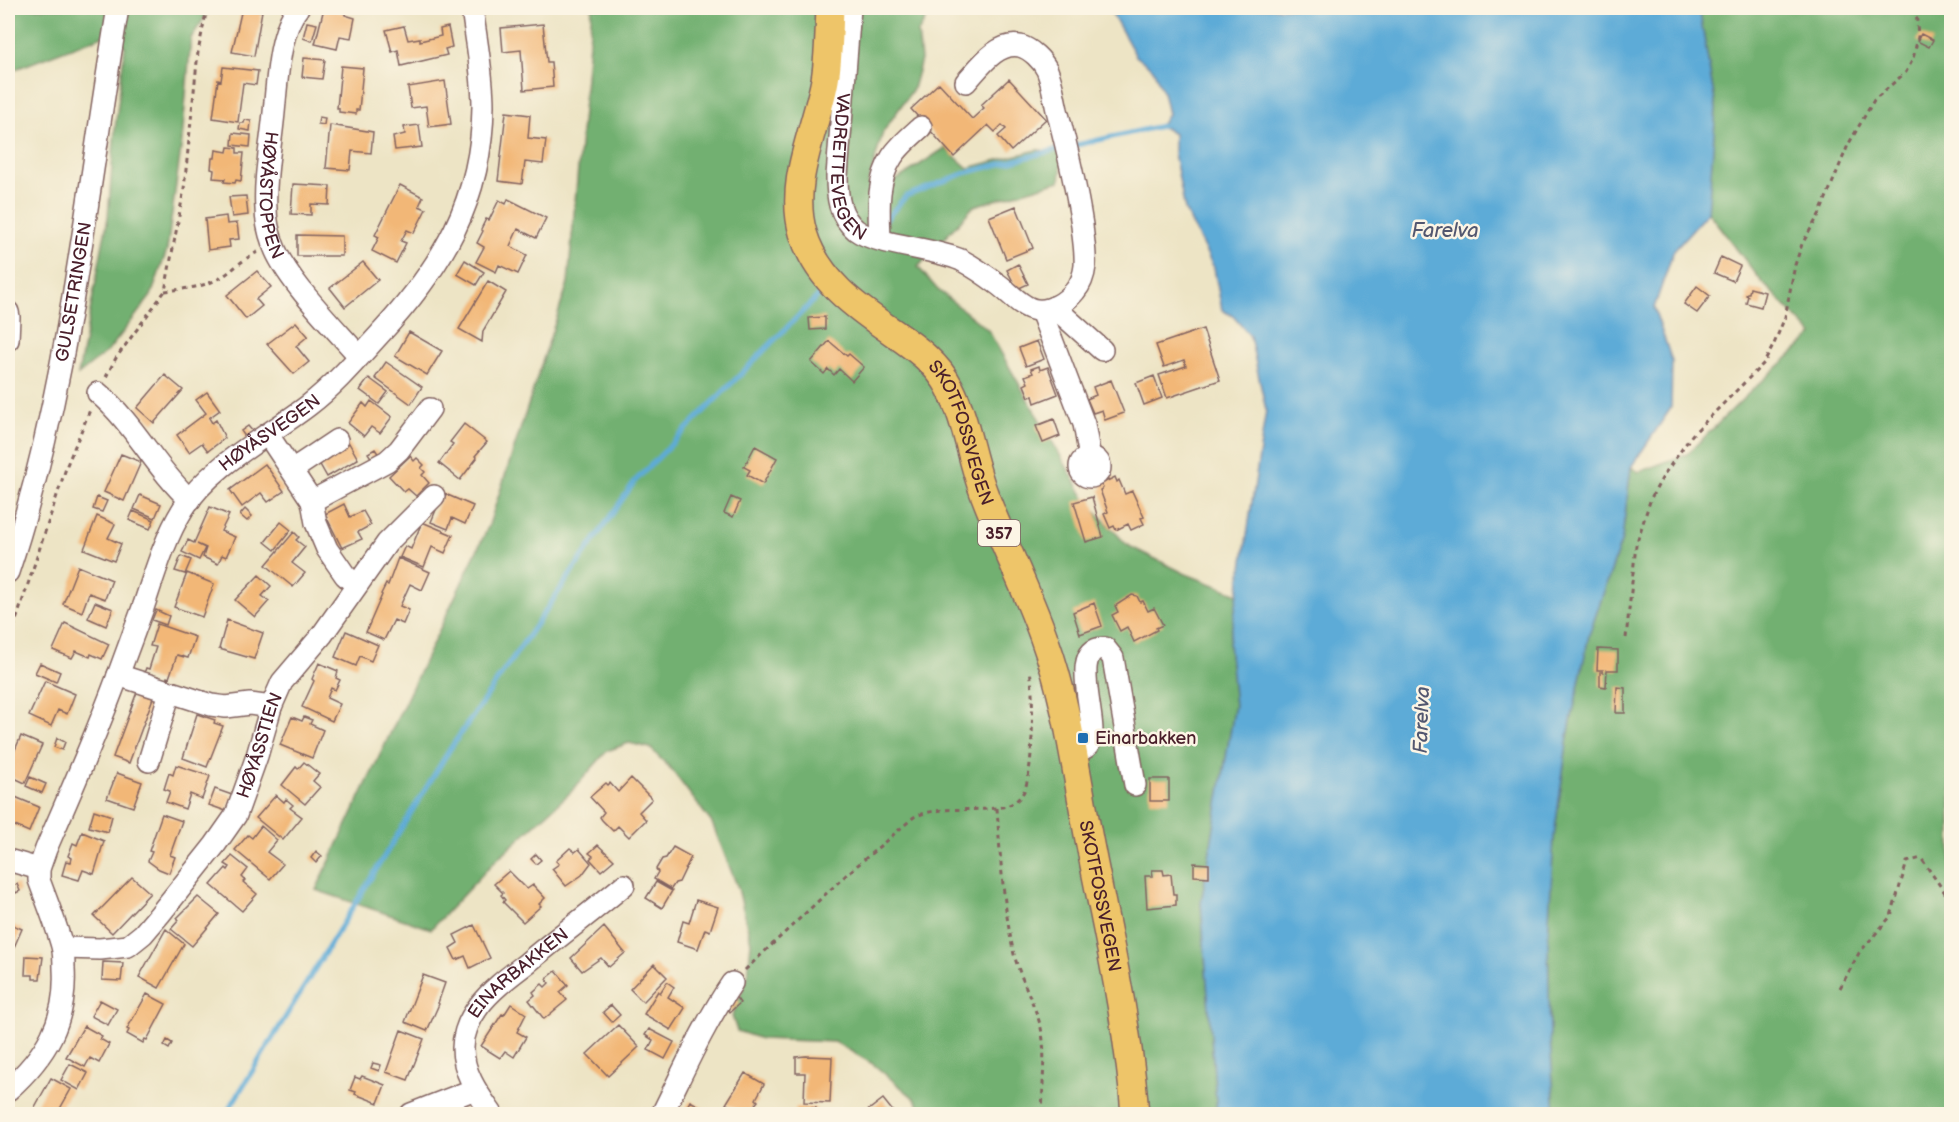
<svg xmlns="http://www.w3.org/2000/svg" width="1959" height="1122" font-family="'Balsamiq Sans',sans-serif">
  <rect width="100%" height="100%" fill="#fcf5e5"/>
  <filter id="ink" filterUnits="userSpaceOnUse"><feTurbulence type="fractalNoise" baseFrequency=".0167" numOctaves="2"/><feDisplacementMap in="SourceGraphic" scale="12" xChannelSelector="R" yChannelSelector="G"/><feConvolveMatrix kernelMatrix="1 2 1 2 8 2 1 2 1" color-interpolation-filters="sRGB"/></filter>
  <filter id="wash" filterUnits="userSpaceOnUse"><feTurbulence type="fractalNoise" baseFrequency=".008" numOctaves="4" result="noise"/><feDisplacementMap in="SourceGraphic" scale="24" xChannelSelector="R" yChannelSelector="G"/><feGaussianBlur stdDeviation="1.35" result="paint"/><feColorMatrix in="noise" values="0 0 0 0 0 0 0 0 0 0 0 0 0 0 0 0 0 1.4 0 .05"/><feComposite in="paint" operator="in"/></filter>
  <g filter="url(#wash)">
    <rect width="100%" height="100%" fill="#ede4c5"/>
    <path fill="#72b071" stroke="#5e684e" stroke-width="1.5" d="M 8,8 L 211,8 L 191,38 L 182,141 L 167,250 L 151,296 L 109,350 L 78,375 L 108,217 L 115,129 L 125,46 L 105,35 L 8,72 Z
      M 592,8 L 932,8 L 918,33 L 921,60 L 913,89 L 883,132 L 868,184 L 886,187 L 945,148 L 968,168 L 1037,150 L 1063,152 L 1060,181 L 974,206 L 918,267 L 937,289 L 988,330 L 1087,502 L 1127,545 L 1186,574 L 1238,594 L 1229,643 L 1235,705 L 1201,903 L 1217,1114 L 924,1114 L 915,1099 L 873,1064 L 835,1042 L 761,1039 L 737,1031 L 732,1016 L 748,976 L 751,942 L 738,888 L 712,823 L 671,769 L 650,748 L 629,743 L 607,751 L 572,791 L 495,861 L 431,929 L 316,890 L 489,525 L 568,283 Z
      M 1699,8 L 1951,8 L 1951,1114 L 1555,1114 L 1550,1038 L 1548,936 L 1554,837 L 1568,736 L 1589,635 L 1622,539 L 1631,467 L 1639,472 L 1687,454 L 1749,393 L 1813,335 L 1762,282 L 1708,212 L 1716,108 Z"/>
    <path fill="#5dabd7" stroke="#546581" stroke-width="1.5" d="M 1109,8 L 1699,8 L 1716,108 L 1708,212 L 1674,250 L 1654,308 L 1672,361 L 1671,408 L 1631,467 L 1622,539 L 1589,635 L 1568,736 L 1554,837 L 1548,937 L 1550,1038 L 1555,1114 L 1217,1114 L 1201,903 L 1235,705 L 1229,643 L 1238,594 L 1266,410 L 1250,336 L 1233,316 L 1222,310 L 1214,268 L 1185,210 L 1174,153 L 1174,134 L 1161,126 L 1168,114 L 1163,92 L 1153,69 L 1136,56 Z"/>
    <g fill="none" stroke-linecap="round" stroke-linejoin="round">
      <path stroke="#5dabd7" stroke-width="5" d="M 1072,146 L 1161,126
        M 886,219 L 906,196 L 965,173 L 1063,148
        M 226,1114 L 450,749 L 635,481 L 820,294"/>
    </g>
    <g id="blocks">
      <path fill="#f2b777" d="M 242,8 L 262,11 L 254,56 L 232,52 Z
        M 324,8 L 345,13 L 345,15 L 355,18 L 351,38 L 340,36 L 337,49 L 315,44 Z
        M 307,22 L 317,24 L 312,41 L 303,38 Z
        M 543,24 L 547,62 L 551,62 L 553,87 L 524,90 L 521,50 L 503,52 L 501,28 Z
        M 404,26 L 408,40 L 420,38 L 420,41 L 441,36 L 440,29 L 448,27 L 452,47 L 445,49 L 447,55 L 401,66 L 398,50 L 392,52 L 386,30 Z
        M 1921,34 L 1933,40 L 1929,47 L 1917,41 Z
        M 304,58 L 325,60 L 322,79 L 302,77 Z
        M 341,66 L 363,68 L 359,110 L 356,110 L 356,114 L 339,112 L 339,108 L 337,108 Z
        M 223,67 L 258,71 L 256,85 L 243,83 L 238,122 L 213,118 L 218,80 L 221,81 Z
        M 1009,79 L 1046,119 L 1011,151 L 998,136 L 1006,129 L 1002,125 L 995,132 L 988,125 L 954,157 L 911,109 L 939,83 L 972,119 L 984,108 L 981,105 Z
        M 445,81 L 451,124 L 429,127 L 426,106 L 411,108 L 408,87 Z
        M 506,112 L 530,115 L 528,138 L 546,140 L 543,164 L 525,162 L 522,184 L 498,181 Z
        M 319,117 L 325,118 L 324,125 L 318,124 Z
        M 245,120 L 251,121 L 250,131 L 239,129 L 240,123 L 244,123 Z
        M 330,125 L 373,132 L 371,153 L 352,151 L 350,170 L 326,168 Z
        M 419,125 L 422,147 L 395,150 L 393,137 L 405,134 L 404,127 Z
        M 233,133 L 251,135 L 250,147 L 232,145 Z
        M 228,147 L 237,148 L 237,153 L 244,153 L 241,181 L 236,180 L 235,183 L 224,182 L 225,179 L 213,178 L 214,170 L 211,169 L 212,158 L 215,158 L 216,150 L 227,152 Z
        M 293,184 L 330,186 L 329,205 L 311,204 L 311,215 L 291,214 Z
        M 400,185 L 423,197 L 419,206 L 426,209 L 414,233 L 407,230 L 401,241 L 406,243 L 396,263 L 372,251 L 379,237 L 375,235 Z
        M 246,196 L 248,215 L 232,217 L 229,197 Z
        M 508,199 L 546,218 L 536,238 L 518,229 L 510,246 L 527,255 L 518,274 L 499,265 L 496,272 L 476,262 L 484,247 L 477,243 L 483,231 L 481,229 L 486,219 L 489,220 L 499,200 L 506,204 Z
        M 1016,206 L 1033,248 L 1006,259 L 989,217 Z
        M 226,216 L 227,224 L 237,223 L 239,239 L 229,240 L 230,247 L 208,250 L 205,219 Z
        M 297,235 L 342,236 L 342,256 L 297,256 Z
        M 1721,257 L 1740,266 L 1733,281 L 1714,273 Z
        M 465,260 L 484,272 L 476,285 L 457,274 Z
        M 363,262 L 378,280 L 345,307 L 330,288 Z
        M 1018,264 L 1028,284 L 1017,289 L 1007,270 Z
        M 257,271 L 271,287 L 256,299 L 262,306 L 246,319 L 227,295 Z
        M 488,281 L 506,292 L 483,331 L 482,342 L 459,329 Z
        M 1697,286 L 1710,296 L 1697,313 L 1684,304 Z
        M 1750,288 L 1765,292 L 1761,307 L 1746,303 L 1748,296 L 1746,295 L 1747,293 L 1749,293 Z
        M 825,317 L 825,329 L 810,330 L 809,318 Z
        M 296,322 L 308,336 L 296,346 L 309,362 L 294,374 L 267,344 Z
        M 1203,329 L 1220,380 L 1167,398 L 1159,375 L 1186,366 L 1184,360 L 1164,367 L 1156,345 Z
        M 409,332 L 442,351 L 427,375 L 395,356 Z
        M 829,341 L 847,356 L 849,354 L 864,367 L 852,381 L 839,369 L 834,375 L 828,369 L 824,374 L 811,362 Z
        M 1037,341 L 1044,359 L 1026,366 L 1019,348 Z
        M 386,362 L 422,387 L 411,404 L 375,378 Z
        M 1039,366 L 1040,370 L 1048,367 L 1058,394 L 1035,403 L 1033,396 L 1029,397 L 1024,385 L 1028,383 L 1025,376 L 1033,373 L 1031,369 Z
        M 165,375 L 183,390 L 154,423 L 137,408 Z
        M 1154,376 L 1162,398 L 1144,405 L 1136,383 Z
        M 369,378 L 388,392 L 379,404 L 360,390 Z
        M 1111,380 L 1124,413 L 1105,420 L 1102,410 L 1093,413 L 1087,399 L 1096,395 L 1093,387 Z
        M 207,392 L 220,410 L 209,418 L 212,423 L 216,420 L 225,438 L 208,451 L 202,443 L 189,452 L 177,435 L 206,413 L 196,400 Z
        M 371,401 L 392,417 L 380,433 L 371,427 L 364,436 L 348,423 L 363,403 L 367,407 Z
        M 1054,419 L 1060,436 L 1043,443 L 1036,426 Z
        M 464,424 L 487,442 L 475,456 L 477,458 L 460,480 L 439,463 L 453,444 L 450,442 Z
        M 248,426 L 254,433 L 246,438 L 241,431 Z
        M 349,443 L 358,459 L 327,477 L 318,461 Z
        M 755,446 L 777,458 L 763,484 L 747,475 L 750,470 L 744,467 Z
        M 375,449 L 379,455 L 372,459 L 368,453 Z
        M 121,454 L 141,462 L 124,501 L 104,492 Z
        M 410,456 L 414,461 L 417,458 L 424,465 L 421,468 L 425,472 L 422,475 L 429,483 L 416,496 L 408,489 L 404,492 L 389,476 Z
        M 265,464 L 284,491 L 268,502 L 261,493 L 242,507 L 230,490 Z
        M 1115,477 L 1117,482 L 1119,480 L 1125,494 L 1132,491 L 1144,517 L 1141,518 L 1144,524 L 1131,530 L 1128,524 L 1116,530 L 1114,526 L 1110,528 L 1104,514 L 1108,512 L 1100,490 L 1103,488 L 1101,484 Z
        M 443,493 L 473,506 L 465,524 L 452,518 L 448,529 L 431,522 Z
        M 140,495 L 161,504 L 155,518 L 134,509 Z
        M 97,497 L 107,501 L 102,512 L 93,509 Z
        M 731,497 L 740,501 L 733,517 L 724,513 Z
        M 1092,497 L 1103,537 L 1086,542 L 1074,502 Z
        M 344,504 L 350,517 L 363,511 L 371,525 L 358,532 L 362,539 L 342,548 L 325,514 Z
        M 210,507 L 229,515 L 221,531 L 235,537 L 226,557 L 222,555 L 218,564 L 203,557 L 206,548 L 197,544 L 205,548 L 199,560 L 182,552 L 188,540 L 194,543 Z
        M 245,509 L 252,516 L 247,521 L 240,515 Z
        M 133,511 L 154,520 L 150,529 L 129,520 Z
        M 97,516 L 115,524 L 108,538 L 121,544 L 114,561 L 84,549 Z
        M 281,522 L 291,530 L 275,550 L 265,542 Z
        M 422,522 L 453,535 L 445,553 L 432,547 L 424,567 L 400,557 L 405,546 L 411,549 Z
        M 294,532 L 299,537 L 296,540 L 305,547 L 292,563 L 305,573 L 293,587 L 266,565 Z
        M 181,556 L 191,560 L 185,574 L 175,571 Z
        M 398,558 L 430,572 L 422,590 L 410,584 L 400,606 L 409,610 L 403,624 L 394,620 L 384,640 L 366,632 L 382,595 L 381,594 L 386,584 L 388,585 Z
        M 78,566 L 112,580 L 105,599 L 89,593 L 82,612 L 63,604 Z
        M 187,573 L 214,584 L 202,617 L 174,607 Z
        M 259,575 L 271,586 L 262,596 L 269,601 L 255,617 L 235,600 Z
        M 1132,595 L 1137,596 L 1140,602 L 1143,601 L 1148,611 L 1154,608 L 1163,625 L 1156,628 L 1157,630 L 1134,642 L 1127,627 L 1120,631 L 1112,615 L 1118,612 L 1115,606 Z
        M 95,602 L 113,609 L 106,626 L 88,618 Z
        M 1094,603 L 1102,626 L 1080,634 L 1073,612 Z
        M 156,610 L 169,616 L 166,625 L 152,620 Z
        M 227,620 L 263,633 L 254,659 L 219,649 Z
        M 65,623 L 109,644 L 102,659 L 91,654 L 90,657 L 76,651 L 72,658 L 53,650 Z
        M 157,624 L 195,637 L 188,658 L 177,655 L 169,678 L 167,677 L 165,683 L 143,676 L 146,668 L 149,669 L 156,647 L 150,646 Z
        M 346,631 L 378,645 L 371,661 L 360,656 L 356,666 L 335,657 Z
        M 1598,649 L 1618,650 L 1618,670 L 1607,670 L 1606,687 L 1600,686 L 1600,672 L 1603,672 L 1603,670 L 1597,670 Z
        M 40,663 L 60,672 L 56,682 L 35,673 Z
        M 319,663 L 338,671 L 336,678 L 340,680 L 335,690 L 331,688 L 327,698 L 340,704 L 332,721 L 302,707 L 314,681 L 312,679 Z
        M 45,681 L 75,694 L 67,714 L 58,710 L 51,726 L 29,716 Z
        M 1617,687 L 1625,688 L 1625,713 L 1616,713 Z
        M 137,692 L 153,698 L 129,763 L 113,757 Z
        M 197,714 L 215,720 L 214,723 L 223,726 L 207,767 L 183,758 Z
        M 292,717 L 302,721 L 304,717 L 312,720 L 310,724 L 323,730 L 312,758 L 280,745 Z
        M 21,736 L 42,745 L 25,783 L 8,775 L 8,766 Z
        M 57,738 L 65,742 L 62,750 L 54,747 Z
        M 304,762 L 319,774 L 313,781 L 320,787 L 305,804 L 282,785 L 296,767 L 298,769 Z
        M 176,765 L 210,776 L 202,799 L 190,794 L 185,809 L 166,802 L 170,791 L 164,789 L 169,773 L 173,775 Z
        M 117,773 L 142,782 L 133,807 L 107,798 Z
        M 30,777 L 46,784 L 42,793 L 26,786 Z
        M 631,778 L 652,799 L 639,812 L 646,820 L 629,837 L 618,826 L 613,831 L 602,820 L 600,817 L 604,812 L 590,797 L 606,783 L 608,785 L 610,783 L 618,792 Z
        M 1150,779 L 1169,779 L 1169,801 L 1150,801 Z
        M 215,789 L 232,795 L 226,811 L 209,805 Z
        M 8,794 L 39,807 L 29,832 L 8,823 Z
        M 276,795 L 284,802 L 286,799 L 293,805 L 290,808 L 302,817 L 283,840 L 256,818 Z
        M 94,810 L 112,816 L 108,832 L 89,827 Z
        M 162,814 L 182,821 L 170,855 L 175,857 L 169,873 L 159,869 L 148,861 L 152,852 L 149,851 Z
        M 261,826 L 277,840 L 267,852 L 283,864 L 270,879 L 235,850 L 248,835 L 252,838 Z
        M 82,832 L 104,841 L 94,874 L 83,870 L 79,880 L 62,875 L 66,861 L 71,862 L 72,858 L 68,856 L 73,843 L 77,845 Z
        M 598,845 L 614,860 L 601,871 L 590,859 L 593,856 L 589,853 Z
        M 673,847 L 691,857 L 679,882 L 675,883 L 671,889 L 654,879 L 658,872 L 656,869 L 662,859 L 666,858 Z
        M 570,848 L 575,852 L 579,849 L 591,863 L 582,875 L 566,886 L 552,869 L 559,864 L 556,861 Z
        M 316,851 L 322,856 L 316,863 L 311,858 Z
        M 536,854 L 541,860 L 536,864 L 531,859 Z
        M 232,856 L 248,869 L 242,877 L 245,880 L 243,882 L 257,894 L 242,911 L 211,885 L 226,868 L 228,870 L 230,867 L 225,864 Z
        M 1194,863 L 1209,864 L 1209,877 L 1194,876 Z
        M 1152,870 L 1163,870 L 1164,875 L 1171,874 L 1173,894 L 1176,894 L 1176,905 L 1147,908 L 1145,876 L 1153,876 Z
        M 509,871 L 527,889 L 533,885 L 545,898 L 539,904 L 541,906 L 523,922 L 503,902 L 505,900 L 501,895 L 503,893 L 494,884 Z
        M 132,877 L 150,893 L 112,933 L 94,916 Z
        M 656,882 L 672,891 L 662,908 L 646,898 Z
        M 17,884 L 20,891 L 16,893 L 13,886 Z
        M 198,897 L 219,914 L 192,946 L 171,929 L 179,920 L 177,918 Z
        M 696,900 L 718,907 L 710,931 L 705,929 L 698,949 L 677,942 L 683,921 L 689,923 Z
        M 8,923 L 22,929 L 8,961 Z
        M 474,925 L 490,958 L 470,968 L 465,956 L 456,960 L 450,948 L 458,943 L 454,935 Z
        M 604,927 L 625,953 L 609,967 L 601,958 L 582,971 L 571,958 Z
        M 166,929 L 184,944 L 159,988 L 139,977 Z
        M 26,956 L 43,957 L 40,979 L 33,979 L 33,975 L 25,975 Z
        M 103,962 L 123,963 L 121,981 L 102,980 Z
        M 654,964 L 667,977 L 643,1002 L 630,989 Z
        M 556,971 L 568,985 L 560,992 L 567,1000 L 544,1019 L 529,1000 L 535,995 L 533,992 L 542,984 L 545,987 L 549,983 L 546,979 Z
        M 423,975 L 445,983 L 438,1003 L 439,1004 L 427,1031 L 405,1022 Z
        M 667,982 L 674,987 L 668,997 L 685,1008 L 671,1030 L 644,1014 L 658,991 L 660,993 Z
        M 147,994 L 166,1004 L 147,1040 L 145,1039 L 143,1043 L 127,1034 L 129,1030 L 127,1029 Z
        M 735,996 L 740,1003 L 730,1012 L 725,1005 Z
        M 100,1000 L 117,1009 L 108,1025 L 91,1016 Z
        M 511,1004 L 526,1014 L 517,1032 L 526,1037 L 514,1057 L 505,1051 L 500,1058 L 481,1046 L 502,1014 L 504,1015 Z
        M 611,1005 L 620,1015 L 612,1022 L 603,1012 Z
        M 618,1025 L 639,1047 L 608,1076 L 587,1054 Z
        M 84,1026 L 102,1036 L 100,1039 L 109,1044 L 99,1063 L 90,1058 L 85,1067 L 66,1057 Z
        M 649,1029 L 674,1042 L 665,1059 L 648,1050 L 653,1040 L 645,1035 Z
        M 401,1030 L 424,1039 L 408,1080 L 386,1072 Z
        M 167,1040 L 172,1043 L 169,1049 L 164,1046 Z
        M 806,1056 L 832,1057 L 830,1103 L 804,1102 L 805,1073 L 796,1073 L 796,1057 Z
        M 373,1063 L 381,1065 L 379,1071 L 371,1068 Z
        M 70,1064 L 88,1073 L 79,1090 L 61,1080 Z
        M 745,1073 L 764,1084 L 756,1099 L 758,1101 L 747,1114 L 726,1104 Z
        M 362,1076 L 385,1085 L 378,1103 L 355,1094 L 356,1092 L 350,1090 L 355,1077 L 360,1079 Z
        M 51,1078 L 71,1089 L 57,1114 L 31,1114 Z
        M 883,1099 L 895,1114 L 867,1114 L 866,1112 Z
        M 690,1101 L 705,1109 L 701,1114 L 683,1114 Z
        M 796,1107 L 816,1108 L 816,1114 L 795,1114 Z"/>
    </g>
  </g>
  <g filter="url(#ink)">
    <use href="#blocks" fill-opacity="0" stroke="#836461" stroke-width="1.5"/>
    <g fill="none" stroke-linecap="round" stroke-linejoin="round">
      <defs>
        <g id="minor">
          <path id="s1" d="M 298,8 C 277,34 277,90 273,122 C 270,151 264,180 266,209 C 266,220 269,233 273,244 C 285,279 334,327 359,356"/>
          <path id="s2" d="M 850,8 L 837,176 C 837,197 839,216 856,230 C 876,245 934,248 961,260 C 974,267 987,276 999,285 C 1010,293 1022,308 1036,310 C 1051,312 1066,302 1075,291 C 1081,284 1084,275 1085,266 C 1086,252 1083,238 1082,225 C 1076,186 1067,148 1057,110 C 1054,97 1052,82 1047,70 C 1042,60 1031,49 1020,46 C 997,41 979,68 966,82"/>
          <path d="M 880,239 C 879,211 876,182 892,157 C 899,146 911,136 921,127"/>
          <path d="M 1054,307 L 1102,350"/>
          <path d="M 1041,311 L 1084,424 L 1090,458"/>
          <path d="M 8,312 L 9,317 L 8,340"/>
          <path d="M 98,393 C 134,423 155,468 190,500"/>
          <path d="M 268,435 L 312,501 L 316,523 L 327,549 L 345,575 L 356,585"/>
          <circle cx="1090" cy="467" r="10"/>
          <path d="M 292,470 L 337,440"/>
          <path d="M 312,501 L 387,461 L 399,450 L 430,409"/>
          <path id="s3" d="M 8,572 C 69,389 86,196 118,8"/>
          <path d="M 118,675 L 211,705 L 226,707 L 250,704 L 271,707"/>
          <path d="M 1073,753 C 1078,751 1086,749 1089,744 C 1102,727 1065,646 1105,648 L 1113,658 L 1135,785"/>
          <path d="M 149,761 L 170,692"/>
          <path d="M 8,860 L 39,869"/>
          <path id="s4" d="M 63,948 L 100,949 L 128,946 L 143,934 L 160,914 L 215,845 L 236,815 L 257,756 L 271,707 L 282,682 L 322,635 L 387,543 L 434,496"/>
          <path id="s5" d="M 8,1090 C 46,1056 67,1021 64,969 C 64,961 64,953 62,946 C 56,924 47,902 39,880 L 39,869 L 46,849 C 72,789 98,731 120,670 C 128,648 136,627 144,605 C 155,572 165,538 183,509 C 210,465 269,436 309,405 C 335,385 357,359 379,335 C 442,267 482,201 483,106 C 483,73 476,40 472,8"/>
          <path d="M 411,1114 L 475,1089"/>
          <path id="s6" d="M 492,1114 C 479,1095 463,1074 463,1048 C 463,1033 470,1018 479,1006 C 492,989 510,976 527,963 C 559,936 592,912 624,885"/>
          <path d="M 662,1114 C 684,1070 704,1024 732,983"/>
        </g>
        <g id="major">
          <path id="s7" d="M 830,8 C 829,31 829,56 825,80 C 816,129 788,182 803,233 C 817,280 856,307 894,333 C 916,348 938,364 950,388 C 967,421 971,461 985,496 C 1004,545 1028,592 1045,641 C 1067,701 1075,767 1087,829 C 1105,924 1128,1018 1135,1114"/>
        </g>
      </defs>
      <use href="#minor" stroke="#836461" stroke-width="24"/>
      <use href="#major" stroke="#836461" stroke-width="30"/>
      <path stroke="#836461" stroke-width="3" stroke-dasharray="4.5 4.5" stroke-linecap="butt" d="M 165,291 C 185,289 205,287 222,277 C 234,269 244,258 258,252
        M 106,377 L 116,358 L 165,291 L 184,189 L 198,52 L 207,8
        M 1626,638 L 1636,545 L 1651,498 L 1665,473 L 1692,435 L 1764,363 L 1774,344 L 1785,317 L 1795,265 L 1802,244 L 1820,213 L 1848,145 L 1874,100 L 1906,72 L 1913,59 L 1918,37 L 1916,8
        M 8,645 L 67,465 L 90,410
        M 997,808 C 1000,854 1003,901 1012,945 C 1017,974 1034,1000 1041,1028 C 1047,1056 1041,1086 1043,1114
        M 745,970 L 846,875 L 914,817 C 941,805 967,812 996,808 C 1007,807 1017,803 1023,793 C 1034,775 1034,693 1030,670
        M 1840,988 L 1859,953 L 1891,916 L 1907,862 L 1921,858 L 1952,903
        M 12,1106 L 14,1114"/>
      <use href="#minor" stroke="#fff" stroke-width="21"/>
      <use href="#major" stroke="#eec569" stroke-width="27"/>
    </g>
  </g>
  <rect fill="#1f6fb2" stroke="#fcf5e5" stroke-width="2" x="1077" y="732" width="12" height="12" rx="3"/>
  <g text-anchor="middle" stroke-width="5" stroke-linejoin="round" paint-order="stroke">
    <rect fill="#fcf5e5" stroke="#7f5f63" stroke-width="1.5" x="978" y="520" width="42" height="26" rx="4.5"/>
    <g font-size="16" font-weight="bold" fill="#4a1f2b">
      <text x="999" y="539">357</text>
    </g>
    <g font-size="18" fill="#4a1f2b" stroke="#fcf5e5">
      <text dy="6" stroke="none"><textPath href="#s2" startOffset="162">VADRETTEVEGEN</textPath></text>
      <text dy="6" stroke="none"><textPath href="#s1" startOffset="192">HØYÅSTOPPEN</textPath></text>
      <text dy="6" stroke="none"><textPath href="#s3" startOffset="288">GULSETRINGEN</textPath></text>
      <text dy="6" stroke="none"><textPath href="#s5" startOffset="747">HØYÅSVEGEN</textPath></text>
      <text dy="6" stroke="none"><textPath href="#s7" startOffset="492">SKOTFOSSVEGEN</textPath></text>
      <text dy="6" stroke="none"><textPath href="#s4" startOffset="309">HØYÅSSTIEN</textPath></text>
      <text dy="6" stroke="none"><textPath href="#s7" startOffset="978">SKOTFOSSVEGEN</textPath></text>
      <text dy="6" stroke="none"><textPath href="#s6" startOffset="170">EINARBAKKEN</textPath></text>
    </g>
    <g font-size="18" fill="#4a1f2b" stroke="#fcf5e5" text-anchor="start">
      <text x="1095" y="744">Einarbakken</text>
    </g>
    <g font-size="20" font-style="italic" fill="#525770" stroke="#fcf5e5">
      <text x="1445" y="237">Farelva</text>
      <text transform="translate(1421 720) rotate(-88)" y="7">Farelva</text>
    </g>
  </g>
  <rect width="1959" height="1122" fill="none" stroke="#fcf5e5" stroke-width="30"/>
</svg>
